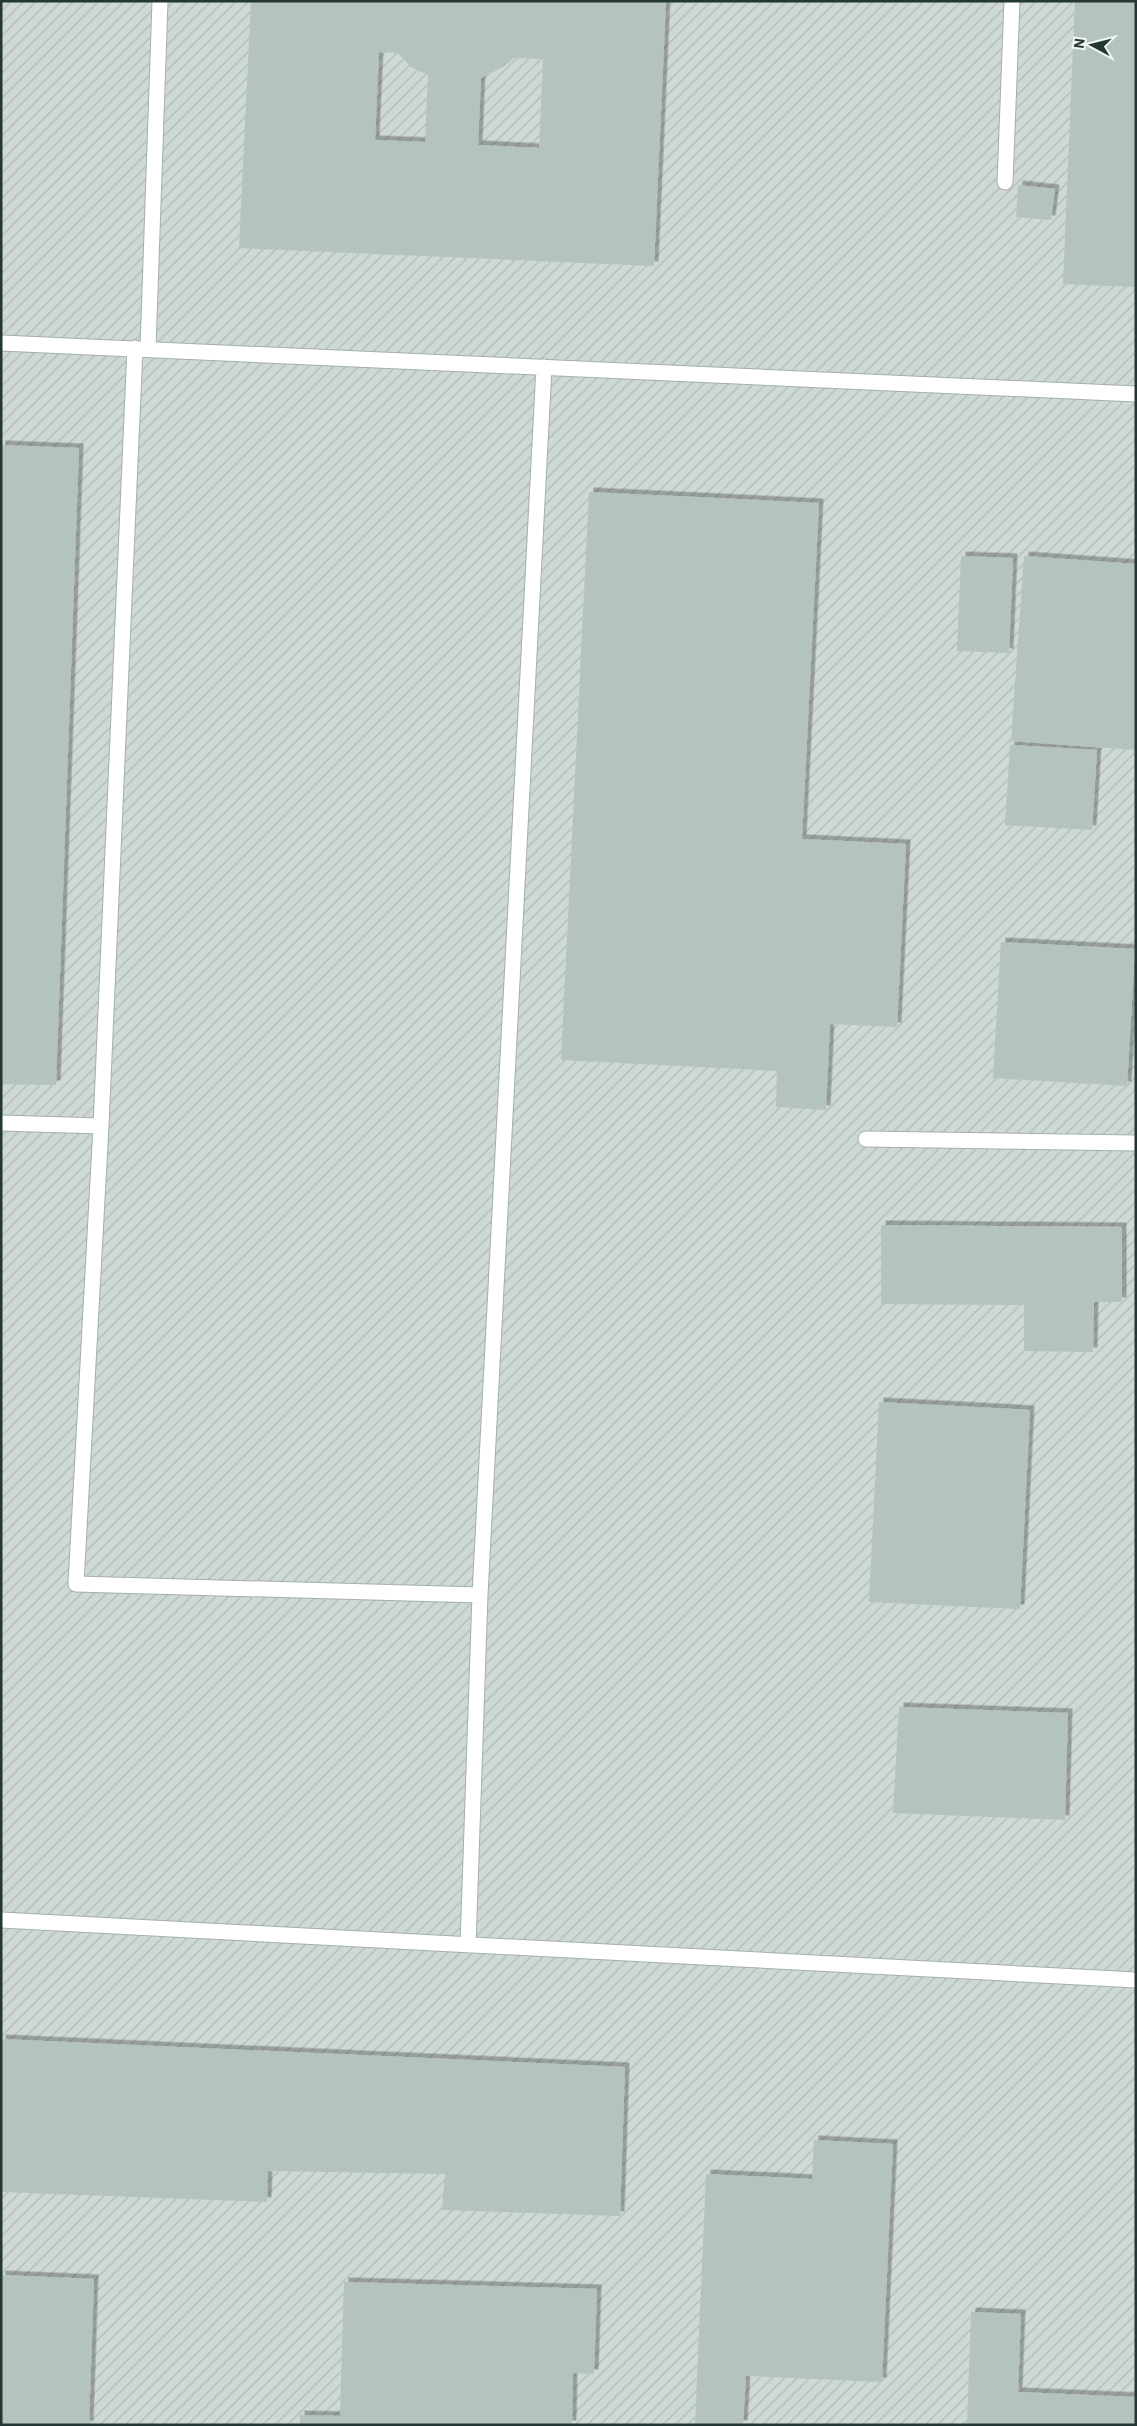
<svg xmlns="http://www.w3.org/2000/svg" width="1137" height="2426" font-family="'IBM Plex Sans',sans-serif">
  <defs>
    <pattern id="industrial-furrows" width="10" height="10" patternUnits="userSpaceOnUse" patternTransform="scale(1.25)"><rect width="10" height="10" fill="#ced8d5"/><path d="M-1 1l2-2M0 10L10 0M9 11l2-2" fill="none" stroke="#b1bab7"/></pattern>
    <filter id="shadow"><feDropShadow dx="4.5" dy="-4.5" stdDeviation="0" flood-color="#0004"/></filter>
  </defs>
  <rect width="100%" height="100%" fill="#e0e9e6"/>
  <path fill="url(#industrial-furrows)" d="M 1,1 L 1136,1 L 1136,2425 L 1,2425 Z"/>
  <path fill="#b5c3bf" fill-rule="evenodd" filter="url(#shadow)" d="M 251,1 L 666,1 L 654,266 L 239,248 ZM 379,52 L 398,53 L 411,67 L 428,75 L 425,142 L 375,140 ZM 512,58 L 543,59 L 539,148 L 478,145 L 481,78 L 505,66 Z
    M 1075,1 L 1136,1 L 1136,287 L 1063,284 Z
    M 1018,185 L 1055,189 L 1051,220 L 1016,217 Z
    M 1,445 L 79,448 L 56,1085 L 1,1084 Z
    M 589,492 L 819,503 L 802,839 L 906,844 L 897,1027 L 830,1024 L 826,1110 L 776,1107 L 777,1071 L 561,1060 Z
    M 961,556 L 1013,558 L 1009,653 L 957,651 Z
    M 1024,556 L 1136,564 L 1136,750 L 1011,741 Z
    M 1010,745 L 1097,750 L 1092,830 L 1005,825 Z
    M 1001,942 L 1135,949 L 1127,1086 L 993,1078 Z
    M 881,1225 L 1122,1227 L 1122,1302 L 1094,1302 L 1093,1352 L 1024,1351 L 1024,1305 L 881,1304 Z
    M 879,1402 L 1030,1410 L 1020,1609 L 869,1602 Z
    M 899,1707 L 1068,1713 L 1065,1820 L 893,1813 Z
    M 1,2039 L 625,2067 L 620,2216 L 442,2210 L 445,2174 L 268,2171 L 267,2202 L 1,2192 Z
    M 814,2140 L 893,2144 L 882,2382 L 746,2376 L 743,2425 L 695,2425 L 706,2174 L 812,2179 Z
    M 1,2275 L 94,2279 L 89,2425 L 1,2425 Z
    M 344,2282 L 597,2289 L 594,2374 L 573,2373 L 572,2425 L 300,2425 L 300,2415 L 340,2416 Z
    M 971,2312 L 1021,2314 L 1018,2392 L 1136,2397 L 1136,2425 L 967,2425 Z"/>
  <g fill="none" stroke-linecap="round" stroke-linejoin="round">
    <defs>
      <path id="service" d="M 1005,182 L 1012,1
        M 1,343 L 1136,394
        M 148,348 L 160,1
        M 1,1123 L 101,1126 L 135,348
        M 101,1126 L 76,1584 L 480,1595 L 468,1945
        M 866,1139 L 1136,1143
        M 480,1595 L 544,367
        M 1,1920 L 1136,1980"/>
    </defs>
    <use href="#service" stroke="#a4b0ad" stroke-width="17"/>
    <use href="#service" stroke="#fff" stroke-width="15"/>
  </g>
  <rect width="1137" height="2426" fill="none" stroke="#233734" stroke-width="5"/>
  <g transform="translate(1092 45) rotate(277)" stroke="#f0f6f3" stroke-width="4" paint-order="stroke">
  <path d="M0-4L9 19L0 12L-9 19Z" fill="#233734"/>
  <text y="-8" font-size="14" font-weight="bold" text-anchor="middle" fill="#233734">N</text>
  </g>
</svg>
